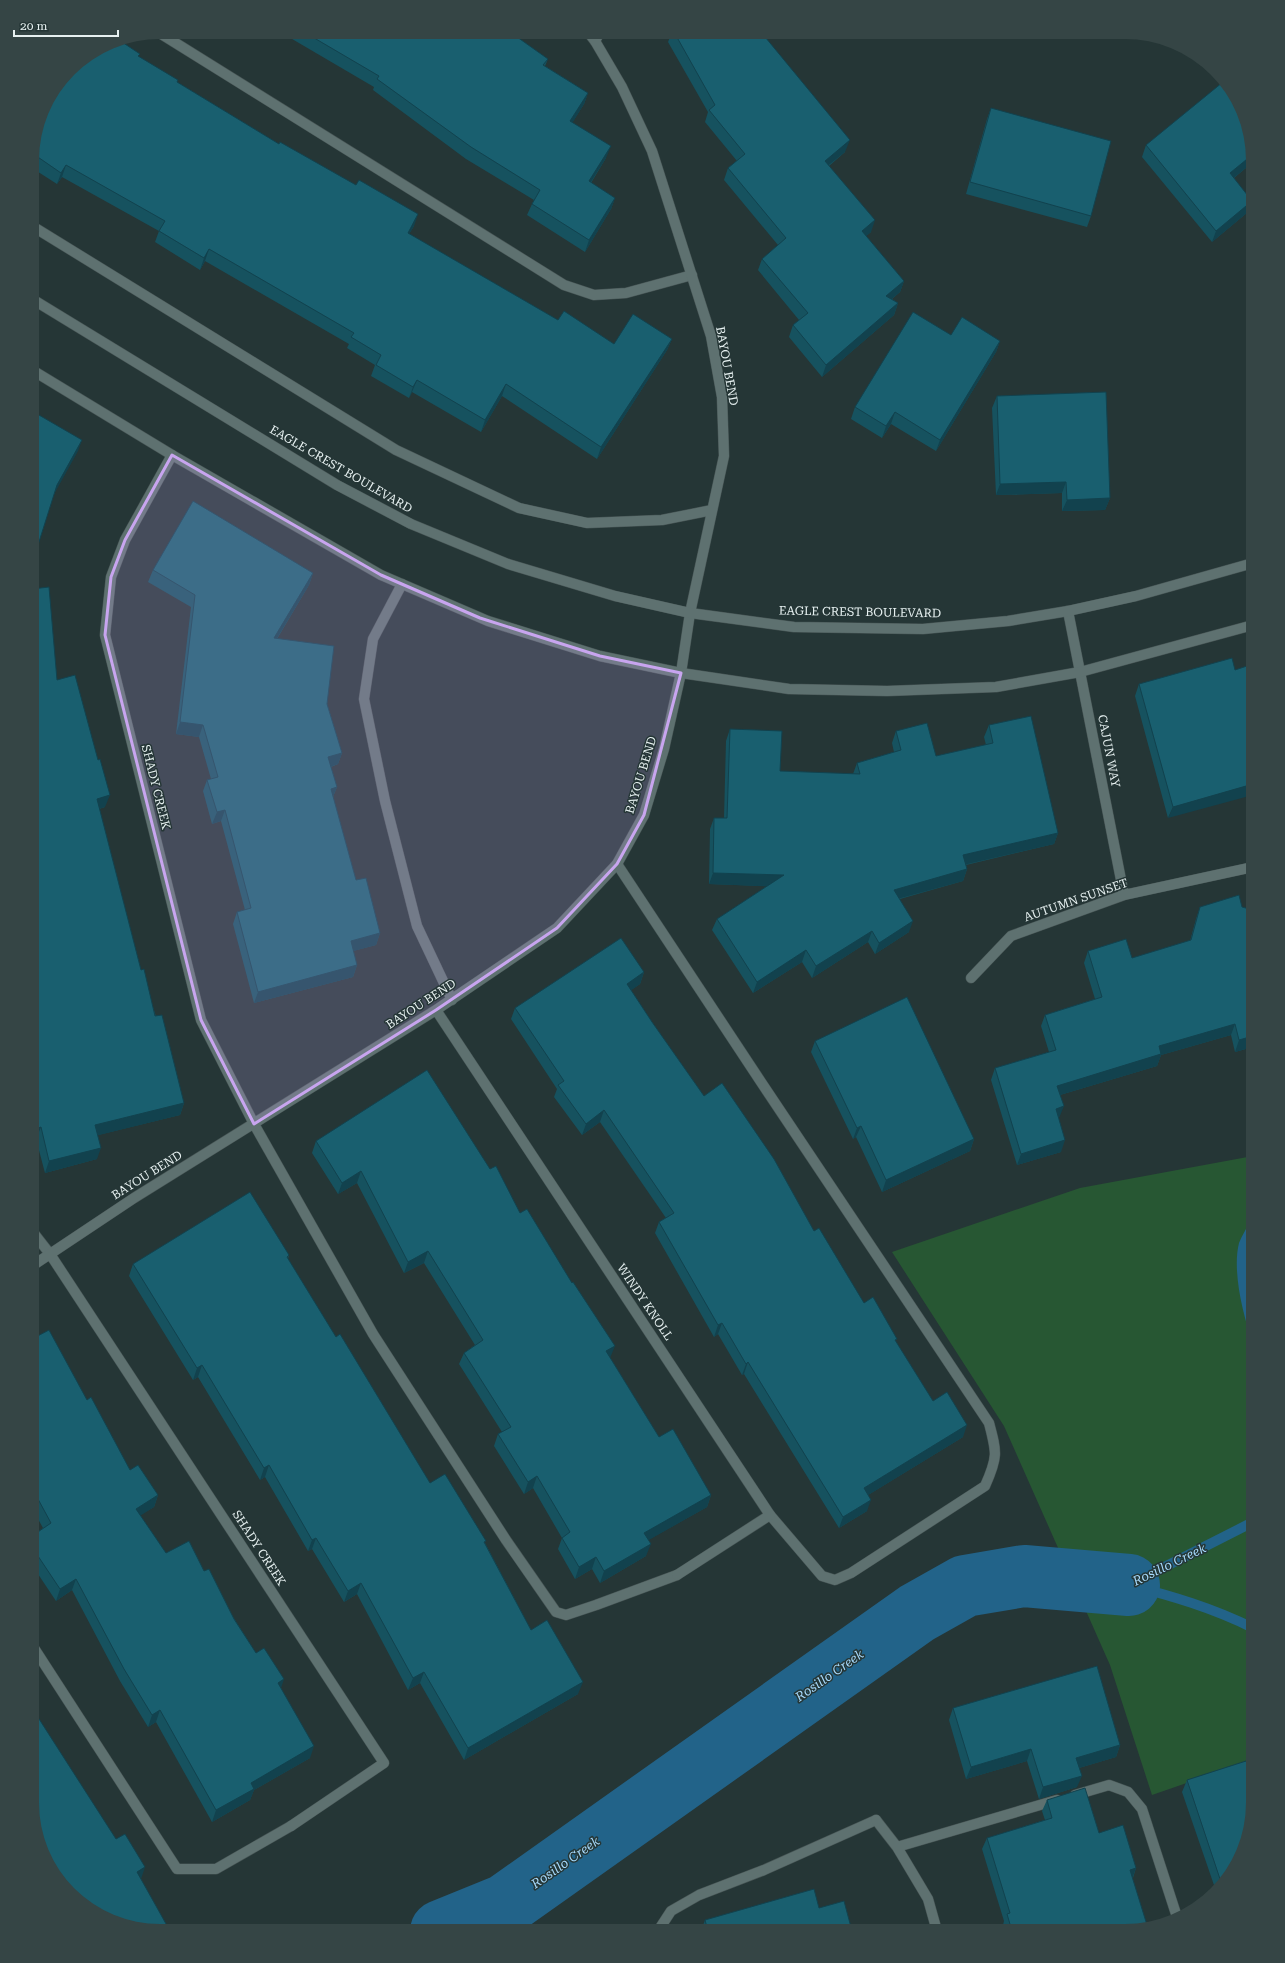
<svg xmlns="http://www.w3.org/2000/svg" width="1285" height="1963" font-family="'Roboto Serif',serif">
  <rect width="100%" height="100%" fill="#253636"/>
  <path fill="#275733" d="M 1253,1156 L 1253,1760 L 1152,1795 L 1110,1665 L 1004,1426 L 892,1252 L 1080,1188 Z"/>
  <path fill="#226389" d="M 1253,1219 L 1253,1343 C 1243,1316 1232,1271 1239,1243 C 1242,1235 1247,1228 1250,1221 Z"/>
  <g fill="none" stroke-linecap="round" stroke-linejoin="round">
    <path stroke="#226389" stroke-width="10" d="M 1129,1585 L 1253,1522
      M 1129,1585 C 1172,1596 1213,1608 1253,1628"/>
    <path stroke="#226389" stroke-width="62" d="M 441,1931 L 505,1905 L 917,1613 L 965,1586 L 1024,1576 L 1129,1585"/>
    <defs>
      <path id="lane" d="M 158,32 L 564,285 L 594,295 L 626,293 L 692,275
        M 595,41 L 600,32
        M 402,584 L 373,639 L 364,699 L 385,801 L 417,926 L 452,1000
        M 617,864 L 761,1082 L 989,1423 C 997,1453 998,1457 985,1486 L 851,1573 L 835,1580 L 822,1576 L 770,1515
        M 254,1124 L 373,1334 L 506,1540 L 556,1612 L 566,1615 L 596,1605 L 677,1575
        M 32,1231 L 50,1254
        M 32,1645 L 177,1869 L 216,1869 L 291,1826
        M 658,1931 L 671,1911 L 699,1895 L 764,1870 L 876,1820"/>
      <path id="street" d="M 32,226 L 396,450 L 519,508 L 587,523 L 662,520 L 712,510
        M 172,455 L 125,540 L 111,577 L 105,635 L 201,1020 L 254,1124
        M 1068,611 L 1124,895
        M 971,978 L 1011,936 L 1124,895 L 1253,867
        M 436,1010 L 770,1515 L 677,1575
        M 50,1254 L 384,1763 L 291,1826
        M 32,1266 L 134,1198 L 436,1010 L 557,928 L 617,864 L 644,815 L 664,749 L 681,673 L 690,613 L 724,456 L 722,397 L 711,336 L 652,151 L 622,87 L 595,41 L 588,32
        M 1075,1795 L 1109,1785 L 1128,1792 L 1142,1809 L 1177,1917
        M 876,1820 L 897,1847 L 928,1899 L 937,1931
        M 897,1847 L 1057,1800"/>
      <path id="secondary" d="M 32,299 L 337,485 L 411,524 L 508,564 L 615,596 L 690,613 L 794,627 L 923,629 L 1008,621 L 1068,611 L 1136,596 L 1253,563
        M 32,370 L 172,455 L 381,575 L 488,621 L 600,656 L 681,673 L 789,689 L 887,691 L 996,687 L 1080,672 L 1253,625"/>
    </defs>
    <use href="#lane" stroke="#465454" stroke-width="11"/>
    <use href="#street" stroke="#465454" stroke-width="11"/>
    <use href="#secondary" stroke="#465454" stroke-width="11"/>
    <use href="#lane" stroke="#5e7170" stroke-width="10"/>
    <use href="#street" stroke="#5e7170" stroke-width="10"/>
    <use href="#secondary" stroke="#5e7170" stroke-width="10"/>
  </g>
  <path fill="#16525f" d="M 288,32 L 510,32 L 548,59 L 545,66 L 588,93 L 584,104 L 572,123 L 606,158 L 591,183 L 615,198 L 611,209 L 585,252 L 527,215 L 532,204 L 534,200 L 466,159 L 373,90 L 374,87 L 287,36 Z
    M 672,32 L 770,32 L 764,36 L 845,152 L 829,166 L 871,232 L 866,236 L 904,281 L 900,292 L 892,299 L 898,303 L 894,315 L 822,377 L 789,337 L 793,325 L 799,320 L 758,270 L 762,259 L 778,245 L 724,180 L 728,168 L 737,161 L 705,122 L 708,112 L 668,42 Z
    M 139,57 L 177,82 L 279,144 L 414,226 L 409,234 L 558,320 L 614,344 L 672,339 L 667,350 L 597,459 L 502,396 L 481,432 L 412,392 L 409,398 L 371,376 L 375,365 L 347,348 L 349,344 L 205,261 L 200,270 L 155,242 L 159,231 L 62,177 L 57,184 L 32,168 L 32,152 Z
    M 991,108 L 1091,216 L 1087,227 L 966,194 L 987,119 Z
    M 1146,145 L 1253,160 L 1253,162 L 1234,178 L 1248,212 L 1212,242 L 1142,157 Z
    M 951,335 L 1000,341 L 996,352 L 936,451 L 891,424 L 882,438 L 851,419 L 855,407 Z
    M 997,396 L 1110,498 L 1105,510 L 1062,511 L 1062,493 L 996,495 L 992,408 Z
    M 153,570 L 313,573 L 309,585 L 277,639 L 327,704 L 342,753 L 338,764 L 331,767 L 337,787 L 333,797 L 356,880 L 380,933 L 376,945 L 353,951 L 357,965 L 353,977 L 254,1003 L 233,924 L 237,912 L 245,910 L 221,821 L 212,824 L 203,791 L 207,780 L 211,779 L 199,737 L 176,734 L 191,607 L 148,582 Z
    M 32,589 L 57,680 L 105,807 L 99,809 L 141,970 L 184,1103 L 180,1115 L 98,1135 L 97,1159 L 45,1173 L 36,1139 L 32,1140 Z
    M 1235,670 L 1168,818 L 1135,696 L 1139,684 Z
    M 989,725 L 1058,833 L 1054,844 L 966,865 L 967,869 L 963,881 L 900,899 L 909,932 L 875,954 L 868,942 L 812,978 L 802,962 L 753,993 L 712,930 L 717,919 L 767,886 L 709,884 L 710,829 L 714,818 L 724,818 L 726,741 L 730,729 L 780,771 L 853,774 L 857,763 L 894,752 L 892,743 L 896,731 L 936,756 L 986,745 L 984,737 Z
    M 1200,907 L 1242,907 L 1253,910 L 1253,1047 L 1235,1052 L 1231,1035 L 1161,1055 L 1157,1066 L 1060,1095 L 1059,1118 L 1061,1152 L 1017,1165 L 991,1080 L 995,1068 L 1049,1052 L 1041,1026 L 1045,1015 L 1095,999 L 1084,963 L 1088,951 L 1132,958 L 1190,941 L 1196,919 Z
    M 644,972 L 640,984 L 631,990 L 652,1022 L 704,1096 L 814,1231 L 864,1303 L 896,1342 L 933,1401 L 963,1437 L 868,1495 L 867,1511 L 839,1528 L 744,1374 L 742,1375 L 718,1334 L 714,1337 L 655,1233 L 659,1222 L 666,1218 L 600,1122 L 582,1135 L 554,1097 L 557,1089 L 511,1019 L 515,1008 Z
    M 815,1041 L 974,1139 L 970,1151 L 882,1192 L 856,1137 L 853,1139 L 811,1052 Z
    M 316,1141 L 490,1169 L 520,1213 L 610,1358 L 659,1437 L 711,1495 L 707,1507 L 648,1540 L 646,1556 L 600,1583 L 592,1569 L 575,1579 L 558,1549 L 562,1538 L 533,1488 L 524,1494 L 494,1446 L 498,1434 L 502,1432 L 459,1364 L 464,1353 L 475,1345 L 424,1263 L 404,1273 L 357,1183 L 338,1194 L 312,1153 Z
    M 289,1255 L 288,1259 L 336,1337 L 430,1483 L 485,1543 L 531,1630 L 578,1694 L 464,1760 L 420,1683 L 408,1690 L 357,1594 L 344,1602 L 312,1549 L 308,1551 L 265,1477 L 260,1480 L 198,1377 L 193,1380 L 129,1276 L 133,1264 Z
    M 32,1339 L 87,1400 L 130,1470 L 158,1495 L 154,1507 L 140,1515 L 166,1553 L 204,1571 L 256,1653 L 281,1688 L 310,1758 L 254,1790 L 250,1800 L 212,1822 L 156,1722 L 148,1727 L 120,1681 L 72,1590 L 56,1601 L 32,1565 L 32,1536 L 43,1528 L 32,1508 Z
    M 953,1708 L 1120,1745 L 1116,1757 L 1079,1768 L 1077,1787 L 1039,1799 L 1027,1761 L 966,1779 L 949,1720 Z
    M 1187,1780 L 1236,1867 L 1215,1888 L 1182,1792 Z
    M 1047,1800 L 1099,1833 L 1136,1868 L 1133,1878 L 1125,1931 L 1004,1931 L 1003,1925 L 1004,1921 L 982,1849 L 987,1838 L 1045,1820 L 1042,1811 Z
    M 819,1908 L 852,1931 L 701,1931 L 705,1920 Z"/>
  <path fill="#12424e" d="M 758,32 L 770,32 L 755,41 Z
    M 871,32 L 952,32 L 951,34 L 870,35 Z
    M 588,93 L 584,104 L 566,133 L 570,121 Z
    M 850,140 L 845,152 L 820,172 L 825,161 Z
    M 611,146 L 606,158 L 584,193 L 589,181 Z
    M 1252,155 L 1253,162 L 1225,185 L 1230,173 Z
    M 66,165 L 62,177 L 57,184 L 61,173 Z
    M 615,198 L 611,209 L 585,252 L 589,240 Z
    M 1252,201 L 1248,212 L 1212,242 L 1216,231 Z
    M 418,214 L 414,226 L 403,244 L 408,233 Z
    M 875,220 L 871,232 L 858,243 L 862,231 Z
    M 209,249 L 205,261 L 200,270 L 204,258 Z
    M 904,281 L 900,292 L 882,307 L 886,296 Z
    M 898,303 L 894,315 L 822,377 L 826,365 Z
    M 672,339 L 667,350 L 597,459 L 601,447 Z
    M 1000,341 L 996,352 L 936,451 L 940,440 Z
    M 417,380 L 412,392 L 409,398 L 413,387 Z
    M 506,384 L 502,396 L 481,432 L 485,420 Z
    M 895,412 L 891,424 L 882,438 L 886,426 Z
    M 82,440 L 78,451 L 53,496 L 57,485 Z
    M 1066,482 L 1062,493 L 996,495 L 1000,484 Z
    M 1110,498 L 1105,510 L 1062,511 L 1067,500 Z
    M 313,573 L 309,585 L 270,650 L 274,638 Z
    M 180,722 L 203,725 L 199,737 L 176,734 Z
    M 342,753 L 338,764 L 324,769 L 328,757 Z
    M 1253,784 L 1253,795 L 1168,818 L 1173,807 Z
    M 337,787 L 332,799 L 331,789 Z
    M 110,795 L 105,807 L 93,811 L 97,799 Z
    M 225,810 L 221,821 L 212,824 L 217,812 Z
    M 1058,833 L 1054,844 L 959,866 L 963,855 Z
    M 967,869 L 963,881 L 890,901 L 894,890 Z
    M 713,873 L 784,875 L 780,887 L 709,884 Z
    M 913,921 L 909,932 L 875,954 L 879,943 Z
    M 872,931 L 868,942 L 812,978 L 816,966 Z
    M 380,933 L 376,945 L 346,953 L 351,941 Z
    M 806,950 L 802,962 L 753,993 L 757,982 Z
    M 357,965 L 353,977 L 254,1003 L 258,992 Z
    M 644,972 L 640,984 L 623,996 L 627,984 Z
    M 1235,1024 L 1231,1035 L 1161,1055 L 1157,1066 L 1053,1097 L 1057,1086 L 1159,1046 Z
    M 1253,1036 L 1253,1047 L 1235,1052 L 1239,1040 Z
    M 184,1103 L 180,1115 L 91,1137 L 95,1125 Z
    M 1064,1106 L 1059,1118 L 1052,1120 L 1056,1109 Z
    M 604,1110 L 600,1122 L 582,1135 L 586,1124 Z
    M 861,1126 L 856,1137 L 853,1139 L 857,1128 Z
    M 41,1127 L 36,1139 L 32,1140 L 32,1130 Z
    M 974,1139 L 970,1151 L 882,1192 L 886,1180 Z
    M 1065,1140 L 1061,1152 L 1017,1165 L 1021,1154 Z
    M 101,1148 L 97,1159 L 45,1173 L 49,1161 Z
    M 361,1171 L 357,1183 L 338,1194 L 342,1183 Z
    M 428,1251 L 424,1263 L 404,1273 L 408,1262 Z
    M 722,1323 L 718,1334 L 714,1337 L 718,1325 Z
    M 615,1346 L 610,1358 L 602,1363 L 606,1351 Z
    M 748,1362 L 744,1374 L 742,1375 L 746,1364 Z
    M 202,1365 L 198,1377 L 193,1380 L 197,1368 Z
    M 967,1425 L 963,1437 L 860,1500 L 864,1488 Z
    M 269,1465 L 265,1477 L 260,1480 L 264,1468 Z
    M 537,1476 L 533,1488 L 524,1494 L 528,1482 Z
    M 158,1495 L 154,1507 L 132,1521 L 136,1509 Z
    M 711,1495 L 707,1507 L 640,1545 L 644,1533 Z
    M 871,1500 L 867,1511 L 839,1528 L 843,1517 Z
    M 316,1538 L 312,1549 L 308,1551 L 312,1540 Z
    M 651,1544 L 646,1556 L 600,1583 L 604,1571 Z
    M 596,1557 L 592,1569 L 575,1579 L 579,1567 Z
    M 76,1579 L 72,1590 L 56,1601 L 60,1589 Z
    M 361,1583 L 357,1594 L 344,1602 L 348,1591 Z
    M 424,1672 L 420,1683 L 408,1690 L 413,1678 Z
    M 284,1679 L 280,1691 L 278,1683 Z
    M 583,1682 L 578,1694 L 464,1760 L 468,1748 Z
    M 160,1710 L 156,1722 L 148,1727 L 152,1715 Z
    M 1120,1745 L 1116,1757 L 1072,1770 L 1076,1758 Z
    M 314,1746 L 310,1758 L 254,1790 L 250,1800 L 212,1822 L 216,1810 L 251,1783 Z
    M 1031,1749 L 1027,1761 L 966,1779 L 971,1767 Z
    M 1082,1776 L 1077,1787 L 1039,1799 L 1043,1787 Z
    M 145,1867 L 141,1879 L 137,1872 Z
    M 1136,1868 L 1132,1879 L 1130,1870 Z"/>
  <path fill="#195f6f" stroke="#12424e" d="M 304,32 L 510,32 L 548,59 L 543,65 L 588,93 L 570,121 L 611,146 L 589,181 L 615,198 L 589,240 L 532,204 L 540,190 L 471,147 L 377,79 L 379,76 Z
    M 674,32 L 761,32 L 850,140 L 825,161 L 875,220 L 862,231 L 904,281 L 886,296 L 898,303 L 826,365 L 793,325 L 808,313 L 762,259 L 786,238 L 728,168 L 745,154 L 709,110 L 715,105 Z
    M 119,40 L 140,54 L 138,56 L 178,80 L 177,82 L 279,144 L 280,142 L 356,185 L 359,180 L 418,214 L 408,233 L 558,320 L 564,311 L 614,344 L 633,314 L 672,339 L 601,447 L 506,384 L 485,420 L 417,380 L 413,387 L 376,365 L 381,355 L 351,337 L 354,333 L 209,249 L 204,258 L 159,231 L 165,221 L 66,165 L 61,173 L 32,153 L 45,103 L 70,69 L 111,42 Z
    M 1223,82 L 1236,96 L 1252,155 L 1230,173 L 1252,201 L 1216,231 L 1146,145 Z
    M 991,108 L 1111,141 L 1091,216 L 970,182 Z
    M 913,312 L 951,335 L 962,317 L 1000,341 L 940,440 L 895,412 L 886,426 L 855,407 Z
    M 1106,392 L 1110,498 L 1067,500 L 1066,482 L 1000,484 L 997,396 Z
    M 32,411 L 82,440 L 57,485 L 32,564 Z
    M 193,501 L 313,573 L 274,638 L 334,646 L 327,704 L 342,753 L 328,757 L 337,787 L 331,789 L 356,880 L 366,878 L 380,933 L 351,941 L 357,965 L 258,992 L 237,912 L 251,908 L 225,810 L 217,812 L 207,780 L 218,777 L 203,725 L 180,722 L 195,595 L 153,570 Z
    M 49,587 L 57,680 L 75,675 L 98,760 L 100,759 L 110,795 L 97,799 L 141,970 L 144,969 L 155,1016 L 162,1015 L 184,1103 L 95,1125 L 101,1148 L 49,1161 L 41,1127 L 32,1130 L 32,1098 L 35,1097 L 32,1083 L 32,589 Z
    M 1232,658 L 1235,670 L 1253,664 L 1253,784 L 1173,807 L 1139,684 Z
    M 1031,716 L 1058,833 L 963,855 L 967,869 L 894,890 L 913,921 L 879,943 L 872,931 L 816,966 L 806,950 L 757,982 L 717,919 L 784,875 L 713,873 L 714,818 L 727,818 L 730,729 L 782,731 L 780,771 L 860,774 L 857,763 L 901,750 L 896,731 L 927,723 L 936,756 L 993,743 L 989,725 Z
    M 1239,895 L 1242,907 L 1253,910 L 1253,1036 L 1239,1040 L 1235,1024 L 1159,1046 L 1161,1054 L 1057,1086 L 1064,1106 L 1056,1109 L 1065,1140 L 1021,1154 L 995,1068 L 1056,1050 L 1045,1015 L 1102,997 L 1088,951 L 1126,939 L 1132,958 L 1191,940 L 1200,907 Z
    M 621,938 L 644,972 L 627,984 L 652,1022 L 704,1096 L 722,1083 L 774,1159 L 814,1231 L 819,1228 L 864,1303 L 873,1297 L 897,1339 L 895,1340 L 933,1401 L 947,1392 L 967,1425 L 864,1488 L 871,1500 L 843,1517 L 748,1362 L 746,1364 L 722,1323 L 718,1325 L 659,1222 L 674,1213 L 604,1110 L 586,1124 L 558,1085 L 564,1081 L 515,1008 Z
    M 907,997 L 974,1139 L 886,1180 L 861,1126 L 857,1128 L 815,1041 Z
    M 427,1070 L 490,1169 L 496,1166 L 520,1213 L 527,1209 L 572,1283 L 573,1282 L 615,1346 L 606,1351 L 659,1437 L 673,1429 L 711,1495 L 644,1533 L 651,1544 L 604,1571 L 596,1557 L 579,1567 L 562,1538 L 570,1532 L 537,1476 L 528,1482 L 498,1434 L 511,1427 L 464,1353 L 483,1340 L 428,1251 L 408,1262 L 361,1171 L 342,1183 L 316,1141 Z
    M 250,1192 L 289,1255 L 287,1257 L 336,1337 L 340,1334 L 430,1483 L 445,1474 L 486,1541 L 484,1542 L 531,1630 L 547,1620 L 583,1682 L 468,1748 L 424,1672 L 413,1678 L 361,1583 L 348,1591 L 316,1538 L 312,1540 L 269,1465 L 264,1468 L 202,1365 L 197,1368 L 133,1264 Z
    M 49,1330 L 87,1400 L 91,1397 L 130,1470 L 138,1465 L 158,1495 L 136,1509 L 166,1553 L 189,1541 L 204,1571 L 209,1569 L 234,1619 L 256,1653 L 264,1648 L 284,1679 L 278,1683 L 314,1746 L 251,1783 L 254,1789 L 216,1810 L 160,1710 L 152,1715 L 124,1669 L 76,1579 L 60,1589 L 32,1547 L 32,1536 L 51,1523 L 32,1488 L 32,1339 Z
    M 1097,1666 L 1120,1745 L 1076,1758 L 1082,1776 L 1043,1787 L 1031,1749 L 971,1767 L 953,1708 Z
    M 32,1708 L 116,1839 L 125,1834 L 145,1867 L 137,1872 L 170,1931 L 152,1931 L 89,1910 L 49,1867 L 32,1803 Z
    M 1246,1761 L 1253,1782 L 1253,1804 L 1236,1867 L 1221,1882 L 1187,1780 Z
    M 1085,1788 L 1099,1833 L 1123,1825 L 1136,1868 L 1130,1870 L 1147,1925 L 1125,1931 L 1012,1931 L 1007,1914 L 1010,1913 L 987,1838 L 1052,1818 L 1047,1800 Z
    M 814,1889 L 819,1908 L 844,1901 L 852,1931 L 708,1931 L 705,1920 Z
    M 203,1928 L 204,1931 L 198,1931 Z"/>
  <path fill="#c8a5ef" fill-opacity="0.2" stroke="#c8a5ef" stroke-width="3" stroke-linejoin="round" d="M 172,455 L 381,575 L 480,618 L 600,656 L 681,673 L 644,815 L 617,864 L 557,928 L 436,1010 L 254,1124 L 201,1020 L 105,635 L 111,577 L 125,540 Z"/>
  <g text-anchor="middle" stroke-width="3" stroke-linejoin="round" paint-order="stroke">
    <g font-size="12" fill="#e7f1f1" stroke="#253636">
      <text transform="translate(727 366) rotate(80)" y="4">BAYOU BEND</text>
      <text transform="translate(341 469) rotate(30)" y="4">EAGLE CREST BOULEVARD</text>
      <text transform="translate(860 612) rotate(1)" y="4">EAGLE CREST BOULEVARD</text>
      <text transform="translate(1109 751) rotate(79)" y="4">CAJUN WAY</text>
      <text transform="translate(641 775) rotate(-73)" y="4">BAYOU BEND</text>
      <text transform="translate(156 787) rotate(76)" y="4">SHADY CREEK</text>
      <text transform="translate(1076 900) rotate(-19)" y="4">AUTUMN SUNSET</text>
      <text transform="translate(421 1004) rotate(-33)" y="4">BAYOU BEND</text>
      <text transform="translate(147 1175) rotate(-32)" y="4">BAYOU BEND</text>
      <text transform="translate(645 1302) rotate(56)" y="4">WINDY KNOLL</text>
      <text transform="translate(259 1548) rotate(57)" y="4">SHADY CREEK</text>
    </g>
    <g font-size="13" font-style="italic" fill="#a6d9fb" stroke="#253636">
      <text transform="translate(1169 1564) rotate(-26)" y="5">Rosillo Creek</text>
      <text transform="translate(829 1675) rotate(-35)" y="5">Rosillo Creek</text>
      <text transform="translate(565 1862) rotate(-35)" y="5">Rosillo Creek</text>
    </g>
  </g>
  <path d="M0 0H1285V1963H0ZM160 39H1125A121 121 0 0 1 1246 160V1803A121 121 0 0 1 1125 1924H160A121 121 0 0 1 39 1803V160A121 121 0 0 1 160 39Z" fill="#354545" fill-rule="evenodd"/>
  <path d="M14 30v6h104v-6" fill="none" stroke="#e7f1f1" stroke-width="2"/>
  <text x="20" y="30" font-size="12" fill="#e7f1f1" stroke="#253636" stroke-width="3" paint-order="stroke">20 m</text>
</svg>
